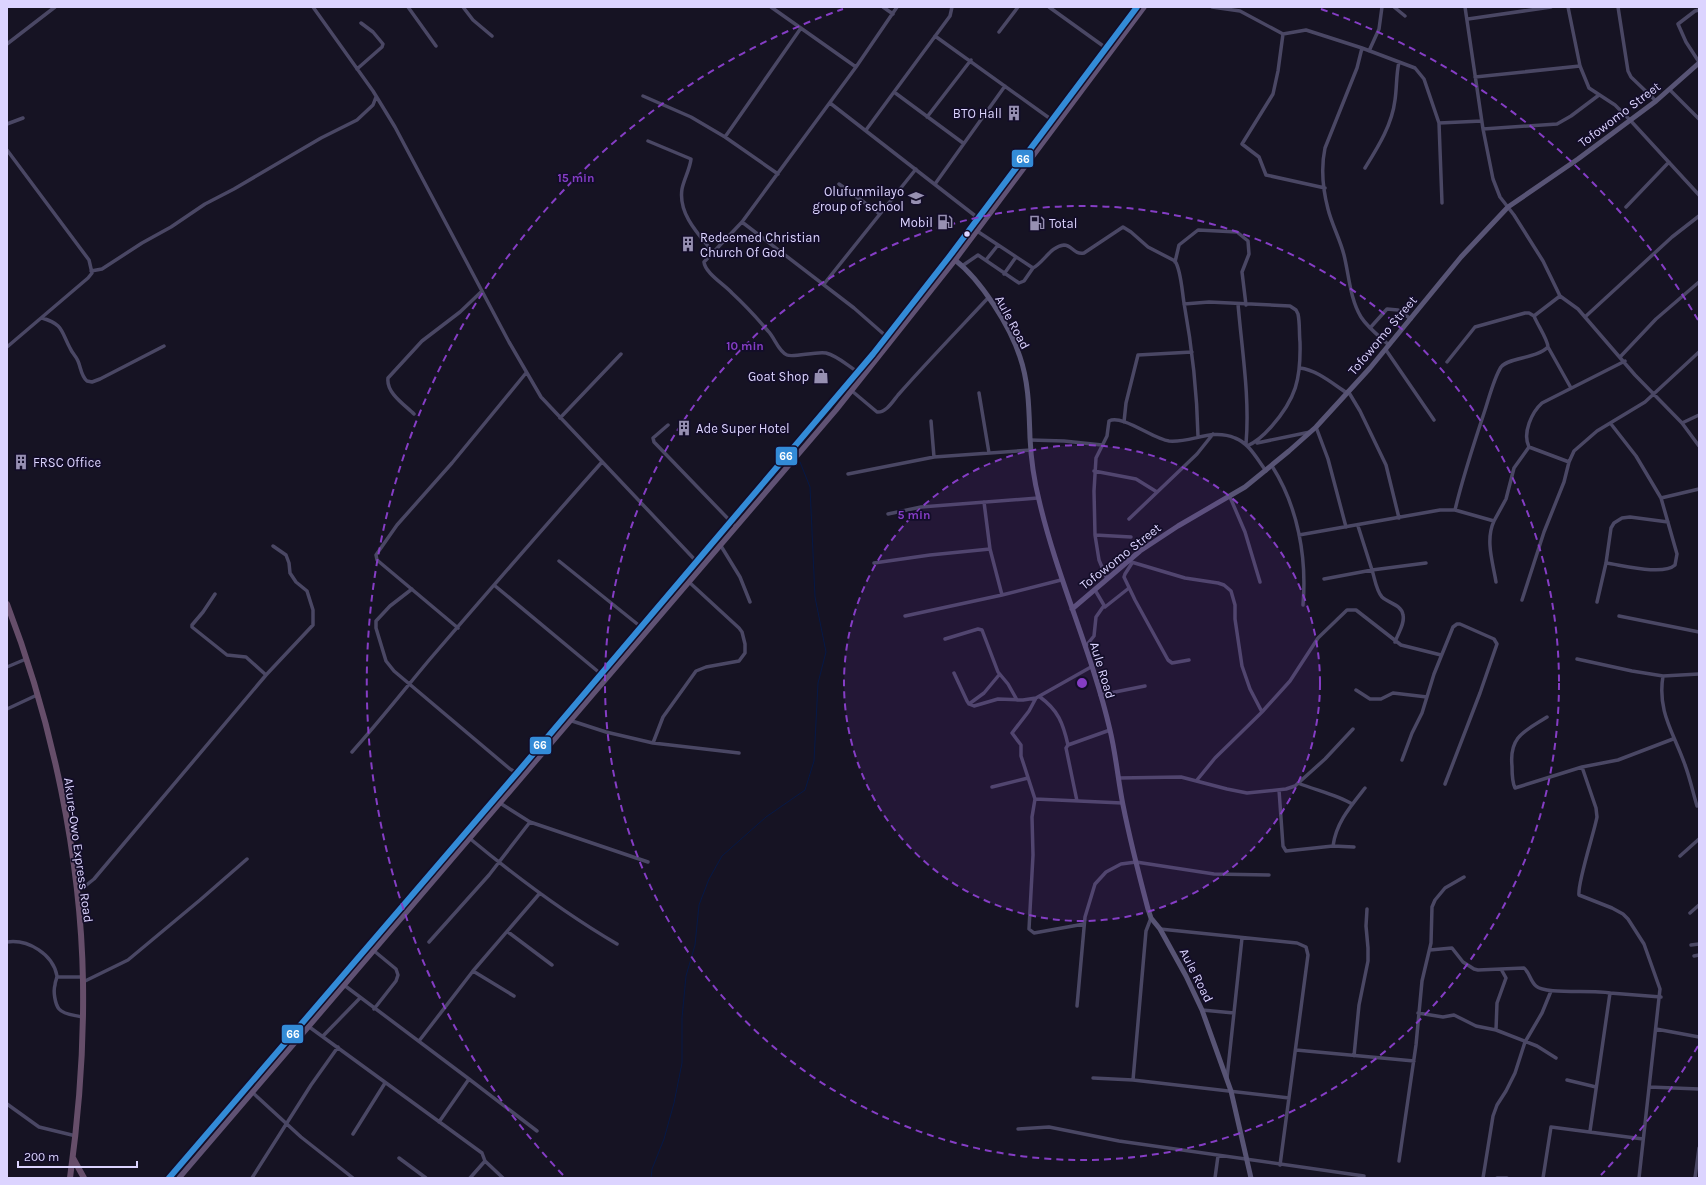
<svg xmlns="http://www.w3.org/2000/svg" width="1706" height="1185" font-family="Karla,sans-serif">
  <rect width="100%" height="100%" fill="#161323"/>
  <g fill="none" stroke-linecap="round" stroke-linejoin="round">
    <path stroke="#061846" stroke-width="1" d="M 651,1178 L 652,1169 L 664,1139 L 674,1103 L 682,1063 L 682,1018 L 686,976 L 695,945 L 699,905 L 709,879 L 722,856 L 766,817 L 805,790 L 814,761 L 818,683 L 826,652 L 815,597 L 810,487 L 800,462"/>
    <path stroke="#4a4764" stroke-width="3.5" d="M 313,7 L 373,91 L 395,127 L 509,342 L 541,397 L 697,562
      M 408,7 L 436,46
      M 463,7 L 473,20 L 492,36
      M 771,7 L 856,67
      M 883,7 L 893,14
      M 1049,7 L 1106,48
      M 1212,7 L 1240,11 L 1283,34 L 1306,30 L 1362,48 L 1415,68 L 1424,79 L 1439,123 L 1442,203
      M 1394,7 L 1405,16
      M 1465,7 L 1483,129 L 1493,179 L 1500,197 L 1514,215 L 1543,261 L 1560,296 L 1578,309 L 1635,375 L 1682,423 L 1699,446
      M 1568,7 L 1580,66 L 1589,88 L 1615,105 L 1630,120 L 1699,195
      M 1618,7 L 1628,71 L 1631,77 L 1656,101
      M 1699,10 L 1695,11 L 1678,24 L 1686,42 L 1699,62
      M 1468,19 L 1551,7
      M 999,32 L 1018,7
      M 1283,34 L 1278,71 L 1273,94 L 1242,144 L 1259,157 L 1266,175 L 1325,188
      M 935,36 L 1052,120
      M 7,44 L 55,7
      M 1362,48 L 1357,68 L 1325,148 C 1321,167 1323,190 1328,209 C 1332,225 1340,239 1344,255 C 1349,275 1350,299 1361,317 C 1368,328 1379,336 1389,345
      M 1369,51 L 1379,29 L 1382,7
      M 357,69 L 382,47 L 383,44 L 373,32 L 361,23
      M 1475,77 L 1580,66
      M 1670,90 L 1699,119
      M 894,92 L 963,143
      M 643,96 L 691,117 L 725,137 L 778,174
      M 830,103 L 978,218
      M 927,117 L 971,60
      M 1439,123 L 1482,121
      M 7,124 L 23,118
      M 1483,129 L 1557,124 L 1571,116 L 1599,95
      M 866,130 L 950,16 L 952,7
      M 725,137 L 801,28
      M 648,141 L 691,159 C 690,169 684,179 682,189 C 678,214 699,235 713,252
      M 7,150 L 89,260 L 92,273 L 88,278 L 7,347
      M 1365,168 C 1378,147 1392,125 1395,100 C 1397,87 1396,75 1399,62
      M 839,184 L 880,214
      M 935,184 L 1005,86
      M 1626,207 L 1669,162
      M 742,222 L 854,308 L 887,337
      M 977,231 L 1033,268 C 1043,263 1051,246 1064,245 C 1072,245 1074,255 1084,253 L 1123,227 L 1131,232 L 1148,247 L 1175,261 C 1181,270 1182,291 1184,303 C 1192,347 1197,391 1198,436
      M 986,260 L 998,245
      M 1175,262 L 1179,245 L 1198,230 L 1237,232 L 1248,241 L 1249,254 L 1242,272 L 1246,305
      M 962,266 L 978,255 L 1019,283 L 1024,281 L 1033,268
      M 91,271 L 102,269 L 142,243 L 171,227 L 205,204 L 234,189 L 321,138 L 357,120 L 373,105 L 376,97
      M 1004,274 L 1016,257
      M 824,284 L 916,169
      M 1184,304 L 1209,302 L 1290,306 L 1296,310 L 1298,314 C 1300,323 1299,333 1300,342 C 1301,379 1296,399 1271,427 C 1264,435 1257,442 1247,446
      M 1238,304 C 1242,351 1250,398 1246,444
      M 1585,317 L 1672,237 L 1699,216
      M 42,318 C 63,324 61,331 70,348 C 72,353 76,356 78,361 C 81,368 81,376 87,381 L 92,382 L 100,379 L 164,346
      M 1370,328 L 1387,309 L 1398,310 L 1411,319
      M 1548,347 L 1571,388
      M 1386,350 L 1434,420
      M 1621,356 L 1656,319 L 1699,282
      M 1447,362 L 1475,327 L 1525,313 L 1529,313 L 1534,316
      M 1300,368 C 1317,370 1333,384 1347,393
      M 858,372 C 848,366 838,356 826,353 C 816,351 793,358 787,355 C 778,351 775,338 768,331 C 757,318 745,305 732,293 C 725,285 705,273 704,262 L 742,222 L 856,67 L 897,7
      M 852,391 L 877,412 C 886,413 893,401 898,395 C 927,362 958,330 988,298
      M 1348,391 L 1360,411 L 1386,465 L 1399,518
      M 979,393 L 989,453
      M 414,414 C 405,405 386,393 388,378 L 422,341 L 460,312 L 482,291
      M 560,418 L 621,354
      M 931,421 L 934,457
      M 1124,422 L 1126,403 L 1138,355 L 1192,352
      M 1682,423 L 1699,415
      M 1611,424 L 1636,456 L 1661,498
      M 668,425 L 653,438 L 654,442 L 736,527
      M 1316,427 L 1328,459 L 1346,527
      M 1030,440 L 1064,441 L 1102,445
      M 1257,443 L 1310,432
      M 1569,462 L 1529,447 C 1522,433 1532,412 1542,403 L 1625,361
      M 1272,466 C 1298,507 1307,557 1303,605
      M 1094,471 L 1136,479 L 1157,492
      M 848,474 L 934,457 L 1031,450
      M 1230,497 L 1245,532 L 1260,582
      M 984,502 L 990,549 L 1002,595
      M 1455,510 C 1463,476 1474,443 1485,410 C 1489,398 1494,378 1501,367 C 1509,357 1536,359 1548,347 C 1548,340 1537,324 1534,316 L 1560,296
      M 888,514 L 921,507 L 1038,498
      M 1129,519 L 1197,454 L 1213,434
      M 1494,521 C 1485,540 1493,563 1496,582
      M 1358,526 L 1372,570 L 1426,563
      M 1095,535 L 1131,537
      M 1299,535 L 1440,510 L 1455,510 L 1494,521 L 1506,499 L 1514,468 L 1529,447
      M 721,546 L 740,577 L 750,602
      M 559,561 L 641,627
      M 1128,561 L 1185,578 L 1218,583 L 1224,585 L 1231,591 L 1235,605 L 1235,619 L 1242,666 L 1250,689 L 1262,712
      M 874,563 L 930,555 L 990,549
      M 1132,563 L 1125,574 L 1124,577 L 1135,600 L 1168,660 L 1172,663 L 1189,660
      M 1606,563 C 1622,565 1663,576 1675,565 L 1677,554 L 1661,498 L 1699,489
      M 1107,579 L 1099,560 L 1095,535 L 1094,491 L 1096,458 L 1107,436 L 1109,421 C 1122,414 1153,439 1169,441 C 1192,443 1211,428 1235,438 C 1249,443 1257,459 1266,471
      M 1324,579 L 1372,570 C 1375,579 1376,590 1382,597 C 1388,603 1402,605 1403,615 C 1405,624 1398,633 1395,642
      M 494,585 L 601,674
      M 412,589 L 390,606 L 376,621 L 376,628 L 386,661 L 394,671 L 510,769 L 517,773
      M 1095,590 L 1105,607 L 1129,588
      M 215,594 L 203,612 L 192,625 L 192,627 L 227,655 L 246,657 L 266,675
      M 1522,600 L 1544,532 L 1564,482 L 1569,462 L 1574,451 L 1597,431 L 1645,402 L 1699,352
      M 1597,602 L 1606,563 L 1611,528 L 1614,523 L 1622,518 L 1630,517 L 1668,522
      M 905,616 L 1002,595 L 1061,580
      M 1619,616 L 1699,632
      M 458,628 L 377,560 L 376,555 L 397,525 L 452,463 L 526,373
      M 945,639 L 978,629 L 982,630 L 998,672 L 1008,684 L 1017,700
      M 1085,647 L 1094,636 L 1096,617 L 1103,607
      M 1577,659 L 1632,671 L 1663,676 L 1699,674
      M 7,667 L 26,659
      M 954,673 L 967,701 L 969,704 L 974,706 L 998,699 L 1023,700 L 1036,698 L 1091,667
      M 1663,676 C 1657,712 1674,733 1685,765 C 1690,778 1693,793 1697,806
      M 1356,690 L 1370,699 L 1381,699 L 1393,693 L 1427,697
      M 1100,695 L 1145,686
      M 1040,697 C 1058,710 1063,723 1068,745 L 1066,748 L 1077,801
      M 1036,698 L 1029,711 L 1012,733 L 1021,745 L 1021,756 L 1035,799 L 1032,817 L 1033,855 L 1029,929 L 1034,933 L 1084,924
      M 969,704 L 984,693 L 999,675
      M 7,709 L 37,695
      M 1547,717 C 1525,731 1509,736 1512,766 C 1512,773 1512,782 1515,788 L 1582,767 L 1618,760 L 1673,739
      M 569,720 L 606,732 L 653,743 L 739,753
      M 653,743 L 663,717 L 696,671 L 706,667 L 739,661 L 745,653 L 745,644 L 742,632 L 739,628 L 689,582
      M 1068,745 L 1110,730
      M 352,752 C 379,722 404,690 430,659 C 487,593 544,527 602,462
      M 1402,760 L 1412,733 L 1422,713 L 1434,674 L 1453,627 L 1457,624 L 1460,624 L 1494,639 L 1497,644 L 1480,693 L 1445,784
      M 1582,767 L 1596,808 L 1597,817 C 1594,833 1577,884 1579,895 L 1612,908 L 1623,914 L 1628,919 L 1644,944 L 1660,989 L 1639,1178
      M 1119,778 L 1181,777 L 1227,789 L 1247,793 L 1286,789 L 1295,786 L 1325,759 L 1353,729
      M 1197,780 L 1215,758 L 1262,712 L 1290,681 L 1318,638 L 1347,610 L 1356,610 L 1401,645 L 1441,655
      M 1298,783 C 1315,790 1338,795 1352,804
      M 992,787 L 1028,778
      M 1279,790 L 1283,846 L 1286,851 L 1333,846 L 1354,847
      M 1035,799 L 1122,803
      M 500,803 L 530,822 L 648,862
      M 468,837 C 515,876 564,913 617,944
      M 1333,846 C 1336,823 1350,807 1365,788
      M 1680,856 L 1699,839
      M 76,889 L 84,887 L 94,879 L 266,675 L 313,625 L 313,610 L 307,591 L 296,582 L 290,573 L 289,563 L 286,555 L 273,546
      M 1690,913 L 1699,905
      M 1160,929 L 1297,943 L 1306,947 L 1308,955 L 1280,1165
      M 508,932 L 552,965
      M 7,942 C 28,939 53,954 57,976 C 57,979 55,981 55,985 C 53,991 55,1004 59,1009 C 64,1015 75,1015 82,1017
      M 429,942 L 489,875 L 530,822
      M 1691,945 L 1699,944
      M 373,950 L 396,969 L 398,975 L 396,981 L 374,1009
      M 1430,950 L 1452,948 L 1463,962 L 1474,969 L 1478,970 L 1524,968 C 1530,973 1530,981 1536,986 C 1545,995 1594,989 1610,993
      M 1694,956 L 1699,955
      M 473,971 L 514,996
      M 57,977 L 83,977
      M 83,982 L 128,960 L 200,900 L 247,859
      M 344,985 L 469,1079 L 537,1131
      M 1077,1006 L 1085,917 L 1095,884 L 1106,872 L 1121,864 L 1136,862 L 1214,874 L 1269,875
      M 1202,1010 L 1234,1013
      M 1418,1013 L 1443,1017 L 1454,1015 L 1476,1026 L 1496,1030 L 1537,1046 L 1556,1058
      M 308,1026 L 482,1153 L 485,1161 L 503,1178
      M 1656,1029 L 1699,1037
      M 1496,1030 L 1497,1003 L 1506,978 L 1501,969
      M 323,1036 L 360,998
      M 419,1041 L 473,971 L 540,893
      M 1296,1050 L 1414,1061
      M 1354,1056 L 1359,1005 L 1368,961 L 1368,948 L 1366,926 L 1367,909
      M 1093,1078 L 1133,1080 L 1289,1098
      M 1227,1078 L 1242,938
      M 1133,1080 L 1146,931 L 1151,918
      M 1567,1080 L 1596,1087
      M 1649,1087 L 1699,1089
      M 252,1092 L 301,1137 L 353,1178
      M 7,1104 L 39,1127 L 76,1136
      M 439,1122 L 469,1079
      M 1018,1129 L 1049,1127 L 1119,1141 L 1364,1176
      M 1590,1131 L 1610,993 L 1661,997
      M 353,1134 L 385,1083
      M 399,1158 L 426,1178
      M 1399,1161 L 1416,1045 L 1422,981 L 1431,943 L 1432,907 L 1435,900 L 1445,888 L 1464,877
      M 252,1178 L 311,1085 L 338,1047
      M 470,1178 L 485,1161
      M 1215,1178 L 1218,1156
      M 1483,1178 L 1493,1116 L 1497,1105 L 1506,1091 L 1515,1073 L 1525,1042 L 1542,1013 L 1551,991
      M 1497,1178 L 1507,1178
      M 1543,1178 L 1551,1127 L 1643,1139
      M 1695,1178 L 1699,1148"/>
    <path stroke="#585475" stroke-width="5" d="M 955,260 C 981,280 1010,326 1020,357 C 1029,383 1029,411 1030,438 C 1031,459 1034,480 1039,500 C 1057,578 1092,652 1110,730 C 1116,755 1118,780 1123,805 C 1130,840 1139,875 1148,909 L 1151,918 L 1160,929 L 1186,976 L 1202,1010 L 1231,1091 L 1251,1178
      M 1072,609 L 1140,551 L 1178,526 L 1245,487 L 1289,451 L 1316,427 L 1370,368 L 1461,257 L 1508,207 L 1578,159 L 1656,101 L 1699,63"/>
    <path stroke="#605274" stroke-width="5.5" d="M 169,1178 L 517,773 L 873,354 L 949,257 L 1137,7
      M 179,1178 L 836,410 L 955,260 L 1144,7"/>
    <path stroke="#664e6a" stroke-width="6" d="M 7,604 C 52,721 81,857 83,982 C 84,1048 79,1113 70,1178
      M 73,1158 L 84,1178"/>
    <defs>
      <path id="bus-1" d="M 169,1178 L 517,773 L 873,354 L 949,257 L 1137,7"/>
    </defs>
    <use href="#bus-1" stroke="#130d29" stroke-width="9"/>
    <use href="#bus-1" stroke="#338bd7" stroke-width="6"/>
  </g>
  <circle cx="1082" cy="683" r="238" fill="#853dc5" fill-opacity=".12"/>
  <g fill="none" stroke="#853dc5" stroke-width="2" stroke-dasharray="7 5">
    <circle cx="1082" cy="683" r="238"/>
    <circle cx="1082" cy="683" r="477"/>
    <path d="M1698 1046A715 715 0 0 1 1601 1175M563 1175A715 715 0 0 1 843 9M1321 9A715 715 0 0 1 1698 320"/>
  </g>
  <defs>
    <symbol id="building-bare" viewBox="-9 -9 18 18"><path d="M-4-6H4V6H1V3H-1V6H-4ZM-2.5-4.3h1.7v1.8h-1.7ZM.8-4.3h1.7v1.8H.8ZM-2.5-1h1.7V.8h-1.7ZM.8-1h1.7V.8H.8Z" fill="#9790b2" stroke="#130d29" stroke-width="2.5" paint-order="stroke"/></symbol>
    <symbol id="school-bare" viewBox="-9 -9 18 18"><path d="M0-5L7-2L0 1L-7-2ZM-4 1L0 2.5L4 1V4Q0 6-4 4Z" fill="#9790b2" stroke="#130d29" stroke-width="2.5" paint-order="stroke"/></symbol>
    <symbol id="fuel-bare" viewBox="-9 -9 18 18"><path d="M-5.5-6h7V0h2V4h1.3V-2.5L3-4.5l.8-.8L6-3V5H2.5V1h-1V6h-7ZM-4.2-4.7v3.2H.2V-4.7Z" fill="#9790b2" stroke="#130d29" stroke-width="2.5" paint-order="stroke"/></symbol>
    <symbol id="shop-bare" viewBox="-9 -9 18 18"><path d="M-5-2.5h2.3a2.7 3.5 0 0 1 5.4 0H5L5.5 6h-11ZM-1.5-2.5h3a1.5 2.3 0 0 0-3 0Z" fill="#9790b2" stroke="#130d29" stroke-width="2.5" paint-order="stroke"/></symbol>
  </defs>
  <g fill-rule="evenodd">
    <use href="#building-bare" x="1003" y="102" width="22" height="22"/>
    <use href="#school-bare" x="905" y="187" width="22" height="22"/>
    <use href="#fuel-bare" x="934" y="211" width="22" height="22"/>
    <use href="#fuel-bare" x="1026" y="212" width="22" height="22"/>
    <use href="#building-bare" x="677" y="233" width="22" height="22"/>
    <use href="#shop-bare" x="810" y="365" width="22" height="22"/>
    <use href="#building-bare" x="673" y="417" width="22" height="22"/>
    <use href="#building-bare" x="10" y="451" width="22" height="22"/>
  </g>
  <circle fill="#dcd4ff" stroke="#130d29" stroke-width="1.5" cx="967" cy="234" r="3.5"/>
  <g text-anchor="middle" stroke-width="3.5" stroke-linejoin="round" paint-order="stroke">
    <g font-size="13" fill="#dcd4ff" stroke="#130d29" text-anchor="end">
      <text x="1002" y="118">BTO Hall</text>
      <text x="904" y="196">Olufunmilayo<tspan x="904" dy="15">group of school</tspan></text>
      <text x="933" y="227">Mobil</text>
      <text x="1049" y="228" text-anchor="start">Total</text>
      <text x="700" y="242" text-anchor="start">Redeemed Christian<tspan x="700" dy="15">Church Of God</tspan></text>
      <text x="809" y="381">Goat Shop</text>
      <text x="696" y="433" text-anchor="start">Ade Super Hotel</text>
      <text x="33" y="467" text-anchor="start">FRSC Office</text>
    </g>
    <g font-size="13" fill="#dcd4ff" stroke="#130d29">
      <text transform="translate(1619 114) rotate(-37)" y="5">Tofowomo Street</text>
      <text transform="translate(1013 322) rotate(62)" y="5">Aule Road</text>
      <text transform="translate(1382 335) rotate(-50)" y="5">Tofowomo Street</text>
      <text transform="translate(1120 556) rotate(-38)" y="5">Tofowomo Street</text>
      <text transform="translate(1103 670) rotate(73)" y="5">Aule Road</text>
      <text transform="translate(79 850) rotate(82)" y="5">Akure-Owo Express Road</text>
      <text transform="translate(1197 975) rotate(63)" y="5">Aule Road</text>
    </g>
  </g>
  <circle cx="1082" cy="683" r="6" fill="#853dc5" stroke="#130d29" stroke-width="2"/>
  <g font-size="12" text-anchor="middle" font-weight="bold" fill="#853dc5" stroke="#130d29" stroke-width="3.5" stroke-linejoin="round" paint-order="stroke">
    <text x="576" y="182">15 min</text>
    <text x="745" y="350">10 min</text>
    <text x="914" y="519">5 min</text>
  </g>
  <g stroke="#130d29" stroke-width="1.5">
    <rect x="1011" y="149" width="23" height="19" rx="4" fill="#338bd7"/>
    <rect x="775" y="446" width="23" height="20" rx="4" fill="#338bd7"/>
    <rect x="529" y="736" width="23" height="19" rx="4" fill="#338bd7"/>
    <rect x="281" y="1024" width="23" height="20" rx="4" fill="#338bd7"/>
  </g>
  <g font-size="11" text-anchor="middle" font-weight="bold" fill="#fff">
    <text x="1023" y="163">66</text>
    <text x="786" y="460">66</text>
    <text x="540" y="749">66</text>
    <text x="293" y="1038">66</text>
  </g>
  <rect width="1706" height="1185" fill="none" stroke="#dcd4ff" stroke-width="16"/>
  <path d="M18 1161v6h119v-6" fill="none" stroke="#dcd4ff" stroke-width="2"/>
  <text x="24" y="1161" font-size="12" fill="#dcd4ff" stroke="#130d29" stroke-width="3" paint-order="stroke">200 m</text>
</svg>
